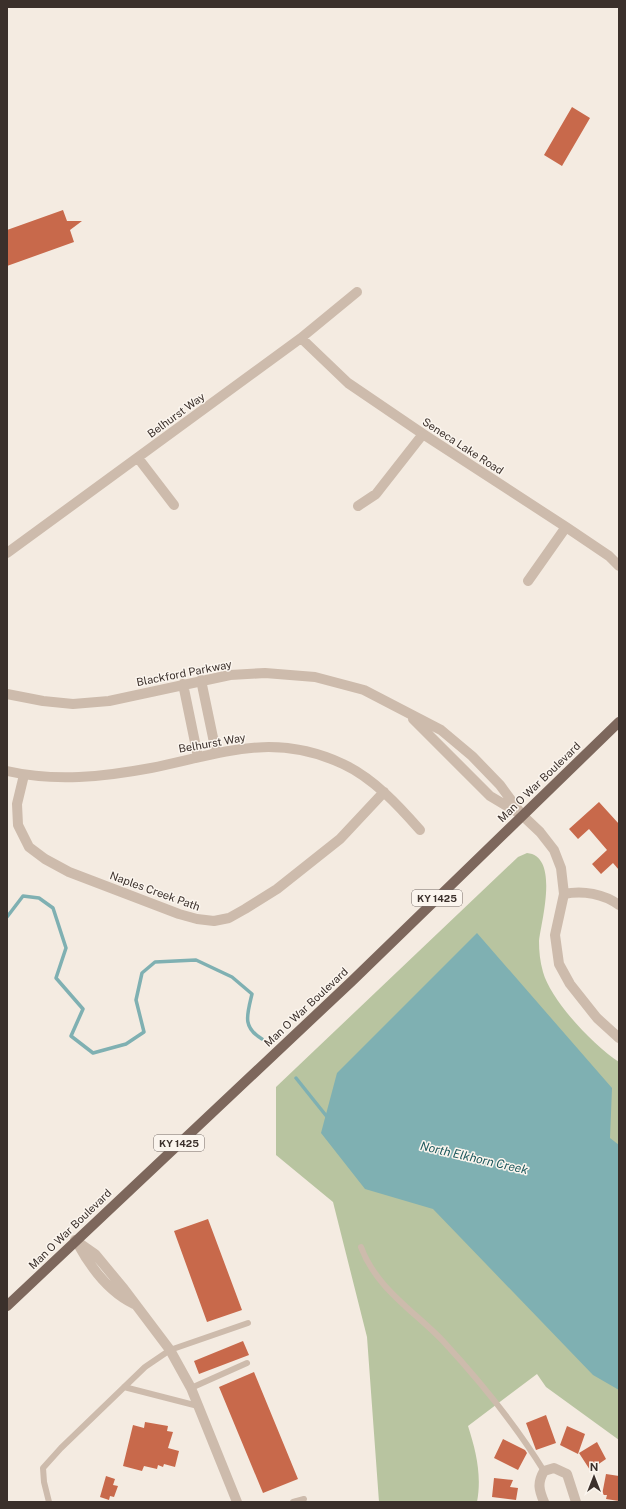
<svg xmlns="http://www.w3.org/2000/svg" width="626" height="1509" font-family="'Public Sans',sans-serif">
  <rect width="100%" height="100%" fill="#f4ebe1"/>
  <path fill="#b8c4a0" d="M 527,853 C 560,856 541,922 539,941 C 539,951 540,962 543,972 C 551,1001 594,1046 619,1062 L 619,1440 L 546,1387 L 537,1374 L 468,1426 C 476,1451 482,1475 477,1502 L 379,1502 L 367,1337 L 333,1202 L 276,1155 L 276,1087 L 518,857 Z"/>
  <path fill="#7fb0b2" d="M 477,933 L 612,1088 L 610,1138 L 619,1145 L 619,1390 L 593,1375 L 433,1209 L 365,1189 L 321,1133 L 337,1073 Z"/>
  <g fill="none" stroke-linecap="round" stroke-linejoin="round">
    <path stroke="#7fb0b2" stroke-width="3.5" d="M 7,917 L 23,896 L 39,898 L 53,908 L 66,948 L 56,978 L 83,1009 L 71,1036 L 93,1053 L 126,1044 L 144,1032 L 136,1000 L 142,973 L 155,962 L 196,960 L 232,977 L 252,994 C 247,1015 242,1027 262,1039
      M 296,1078 L 328,1118"/>
  </g>
  <path fill="#c8694b" d="M 572,107 L 590,118 L 562,166 L 544,155 Z
    M 63,210 L 67,221 L 82,221 L 70,230 L 74,242 L 7,266 L 7,230 Z
    M 599,802 L 619,824 L 619,870 L 613,863 L 601,874 L 592,864 L 607,850 L 589,829 L 578,839 L 569,829 Z
    M 208,1219 L 242,1310 L 207,1322 L 174,1231 Z
    M 243,1341 L 249,1355 L 199,1374 L 194,1361 Z
    M 254,1372 L 298,1479 L 263,1493 L 219,1387 Z
    M 546,1415 L 556,1443 L 536,1450 L 526,1423 Z
    M 145,1422 L 168,1426 L 167,1431 L 173,1432 L 168,1448 L 179,1451 L 175,1467 L 164,1464 L 163,1467 L 158,1465 L 157,1469 L 144,1466 L 142,1471 L 123,1466 L 133,1425 L 144,1428 Z
    M 567,1426 L 585,1434 L 578,1454 L 560,1445 Z
    M 503,1439 L 525,1450 L 527,1453 L 518,1470 L 494,1458 Z
    M 597,1442 L 606,1459 L 590,1470 L 579,1453 Z
    M 606,1474 L 619,1476 L 619,1501 L 606,1499 L 607,1495 L 602,1495 Z
    M 106,1476 L 115,1479 L 113,1485 L 118,1486 L 114,1497 L 110,1496 L 109,1500 L 100,1497 Z
    M 494,1478 L 513,1480 L 510,1487 L 518,1488 L 516,1500 L 492,1497 Z"/>
  <g fill="none" stroke-linecap="round" stroke-linejoin="round">
    <path stroke="#cdbbac" stroke-width="6" d="M 361,1247 C 376,1288 414,1311 443,1341 C 480,1381 515,1424 544,1471
      M 124,1387 L 198,1406
      M 191,1388 L 247,1363
      M 49,1502 L 44,1482 L 43,1468 L 61,1448 L 145,1367 L 170,1350 L 248,1323
      M 293,1502 L 304,1499"/>
    <path stroke="#cdbbac" stroke-width="10" d="M 301,338 L 348,383 L 423,434 L 566,527 L 609,556 L 619,566
      M 138,458 L 174,505
      M 358,506 L 376,494 L 423,434
      M 7,553 L 301,338 L 357,292
      M 528,581 L 566,527
      M 201,680 L 216,752
      M 183,684 L 198,757
      M 7,694 L 43,701 L 73,704 L 109,701 L 230,675 L 265,673 L 315,677 L 364,690 L 441,730 L 472,756 L 500,785 L 522,815
      M 413,719 L 490,796 L 522,815 L 540,832 L 554,850 L 561,868 L 564,894 L 555,935 L 559,964 L 570,984 L 597,1018 L 619,1038
      M 7,771 C 55,782 103,777 151,768 C 221,754 272,731 343,764 C 373,778 398,805 420,830
      M 24,775 L 17,804 L 18,825 L 29,847 L 45,859 L 69,872 L 179,914 L 197,919 L 214,921 L 229,918 L 245,909 L 277,889 L 340,839 L 384,792
      M 564,894 C 583,890 604,894 619,905
      M 75,1240 L 95,1254 L 124,1289 L 170,1350 L 191,1388 L 237,1502
      M 78,1244 C 91,1268 109,1292 134,1304
      M 544,1502 C 539,1490 537,1483 544,1471 L 554,1468 L 567,1474 L 576,1502"/>
    <path stroke="#7d675c" stroke-width="10" d="M 7,1306 L 352,981 L 619,722"/>
  </g>
  <g text-anchor="middle" stroke-width="3" stroke-linejoin="round" paint-order="stroke">
    <g fill="#fbf5ee" stroke="#756b66" stroke-width="1">
      <rect x="412" y="890" width="50" height="16" rx="3"/>
      <rect x="154" y="1135" width="50" height="16" rx="3"/>
    </g>
    <g font-size="10" font-weight="bold" fill="#3b302b">
      <text x="437" y="902">KY 1425</text>
      <text x="179" y="1147">KY 1425</text>
    </g>
    <g font-size="11" fill="#3b302b" stroke="#fbf5ee">
      <text transform="translate(176 415) rotate(-36)" y="4">Belhurst Way</text>
      <text transform="translate(463 446) rotate(33)" y="4">Seneca Lake Road</text>
      <text transform="translate(184 673) rotate(-11)" y="4">Blackford Parkway</text>
      <text transform="translate(212 743) rotate(-10)" y="4">Belhurst Way</text>
      <text transform="translate(539 782) rotate(-44)" y="4">Man O War Boulevard</text>
      <text transform="translate(155 891) rotate(20)" y="4">Naples Creek Path</text>
      <text transform="translate(306 1007) rotate(-43)" y="4">Man O War Boulevard</text>
      <text transform="translate(70 1229) rotate(-44)" y="4">Man O War Boulevard</text>
    </g>
    <g font-size="12" font-style="italic" fill="#1f5a5e" stroke="#fbf5ee">
      <text transform="translate(474 1158) rotate(13)" y="4">North Elkhorn Creek</text>
    </g>
  </g>
  <rect width="626" height="1509" fill="none" stroke="#3b302b" stroke-width="16"/>
  <g transform="translate(594 1477)" stroke="#fbf5ee" stroke-width="3" paint-order="stroke">
  <path d="M0-3L7 15L0 10L-7 15Z" fill="#3b302b"/>
  <text y="-6" font-size="11" font-weight="bold" text-anchor="middle" fill="#3b302b">N</text>
  </g>
</svg>
